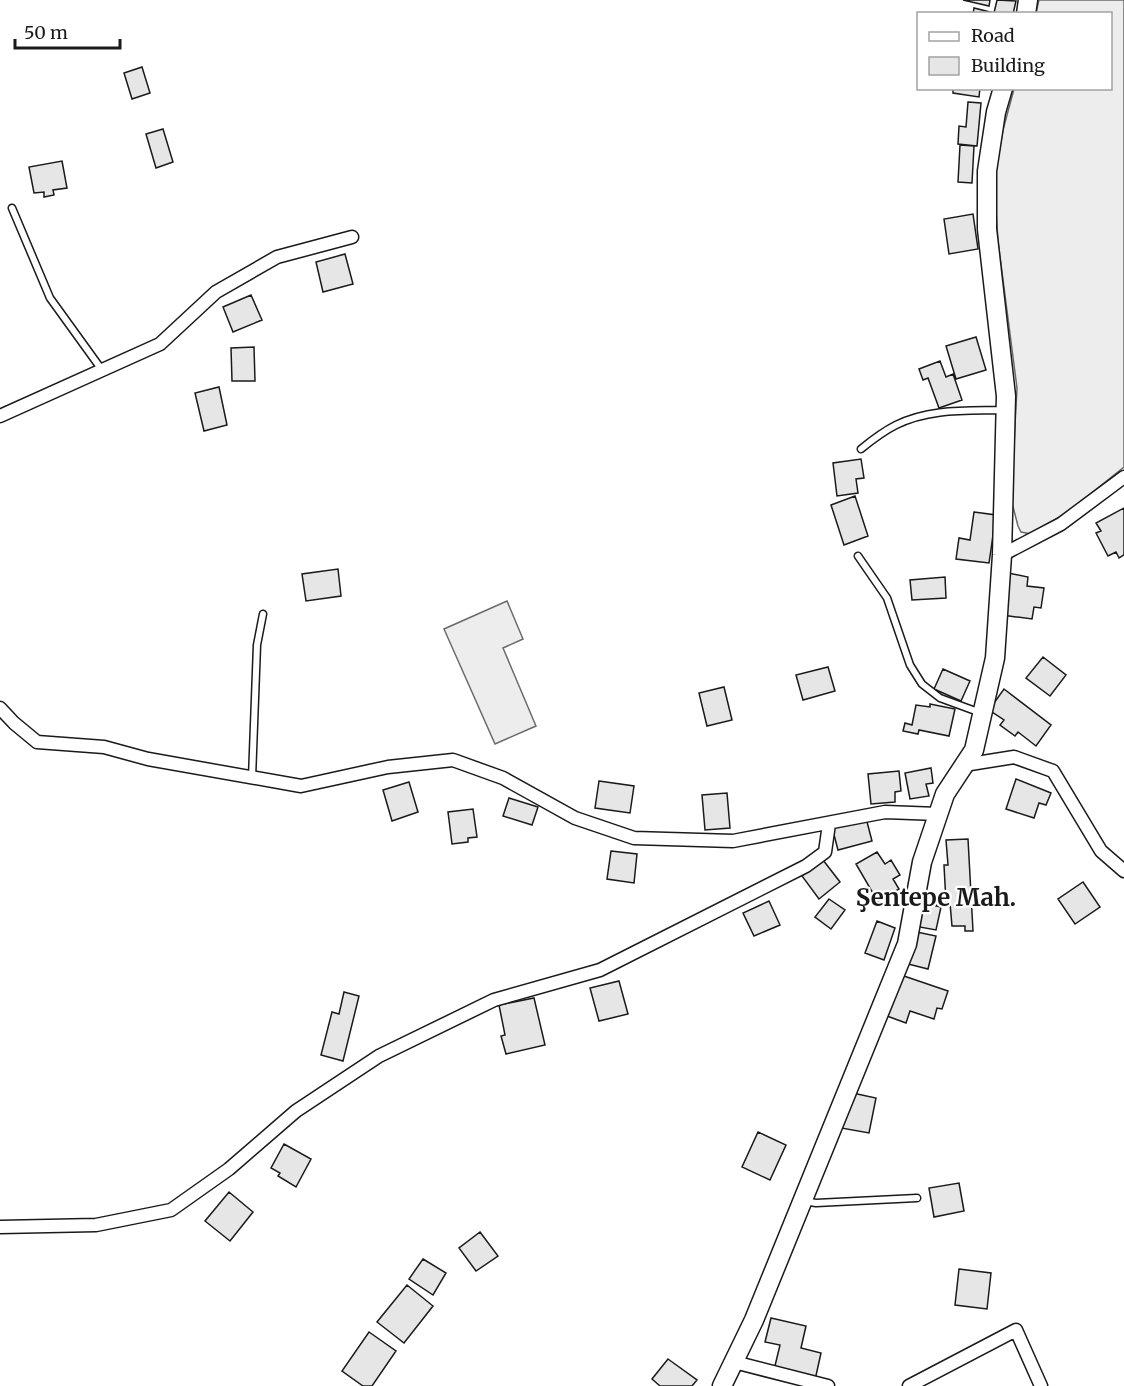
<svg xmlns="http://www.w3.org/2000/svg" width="1124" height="1386" font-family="Merriweather,serif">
  <rect width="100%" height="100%" fill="#fff"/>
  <path fill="#ededed" stroke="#6a6a6a" stroke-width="1.5" d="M 1039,0 L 1124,0 L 1124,467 L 1068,512 L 1031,534 L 1021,532 L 1018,526 L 1011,499 L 1017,388 L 998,241 L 994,180 L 1003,130 L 1014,89 L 1110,88 L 1110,14 L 1036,13 Z
    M 507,601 L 523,639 L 503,648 L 536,726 L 495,744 L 444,629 Z"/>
  <path fill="#e6e6e6" stroke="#1a1a1a" stroke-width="1.5" d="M 963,0 L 990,0 L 989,6 Z
    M 997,0 L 1016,1 L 1013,14 L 973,14 L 974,8 L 994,13 Z
    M 142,67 L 150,93 L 132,99 L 124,73 Z
    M 953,88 L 980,88 L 979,97 L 953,93 Z
    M 968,102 L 981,103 L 977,146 L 958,144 L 959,126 L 966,127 Z
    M 163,129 L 173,162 L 156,168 L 146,134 Z
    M 960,145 L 974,146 L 972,183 L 958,182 Z
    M 62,161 L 67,188 L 53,190 L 54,195 L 44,197 L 44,192 L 34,193 L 29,167 Z
    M 973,214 L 978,249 L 949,254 L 944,219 Z
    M 345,254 L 353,284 L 323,292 L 316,262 Z
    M 251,295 L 262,320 L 233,332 L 223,307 Z
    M 976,337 L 986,370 L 956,379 L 946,346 Z
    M 254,347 L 255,381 L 232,381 L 231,348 Z
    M 940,361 L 946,377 L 953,374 L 962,400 L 939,408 L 928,378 L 923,380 L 919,369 Z
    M 219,387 L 227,425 L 204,431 L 195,393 Z
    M 861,459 L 864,478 L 856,479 L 858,493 L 837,496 L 833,463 Z
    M 855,496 L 868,536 L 844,545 L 831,505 Z
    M 1124,508 L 1124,555 L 1119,558 L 1116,552 L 1108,556 L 1096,533 L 1101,531 L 1096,523 Z
    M 974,512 L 996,515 L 989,563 L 956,559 L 959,538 L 970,540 Z
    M 338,569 L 341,596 L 306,601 L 302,574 Z
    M 1008,573 L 1028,577 L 1027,586 L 1044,588 L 1041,608 L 1034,607 L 1032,619 L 1002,615 Z
    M 945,577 L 946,598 L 912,600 L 910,580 Z
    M 1043,657 L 1066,675 L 1050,696 L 1026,678 Z
    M 828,667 L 835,691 L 803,700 L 796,675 Z
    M 943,669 L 970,681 L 961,701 L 934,689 Z
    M 724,687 L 732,720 L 707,726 L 699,693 Z
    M 1004,689 L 1051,725 L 1036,746 L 1018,732 L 1015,736 L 1000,725 L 1004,720 L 989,710 Z
    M 930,704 L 955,709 L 949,736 L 919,730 L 918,734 L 903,731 L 905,723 L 912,725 L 916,705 L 930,707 Z
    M 931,768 L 933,783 L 926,784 L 929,796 L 910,799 L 905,773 Z
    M 899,771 L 901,791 L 895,792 L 895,802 L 871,804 L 868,774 Z
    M 1016,779 L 1051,793 L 1046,805 L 1039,803 L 1034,818 L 1006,809 Z
    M 599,781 L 634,786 L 630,813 L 595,808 Z
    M 409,782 L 418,812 L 392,821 L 383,790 Z
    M 727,793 L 730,828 L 705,830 L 702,795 Z
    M 509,798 L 538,807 L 532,825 L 503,816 Z
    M 473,809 L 477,837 L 468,838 L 468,842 L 452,844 L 448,812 Z
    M 866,818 L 872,841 L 838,850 L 832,827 Z
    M 968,839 L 973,931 L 965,931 L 965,926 L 952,926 L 950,903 L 946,903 L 944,865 L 948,865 L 946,840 Z
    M 611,851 L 637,854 L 634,883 L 607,879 Z
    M 877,852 L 885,864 L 891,860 L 900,875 L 893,879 L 899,889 L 878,902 L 856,864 Z
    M 823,860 L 840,882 L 819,899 L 802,876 Z
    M 1083,882 L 1100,907 L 1075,924 L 1058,899 Z
    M 921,892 L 939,896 L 936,906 L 941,907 L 936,930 L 914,926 Z
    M 829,899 L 845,910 L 831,929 L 815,917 Z
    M 769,901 L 780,925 L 754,936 L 743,913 Z
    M 877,921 L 895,928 L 884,960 L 865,953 Z
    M 912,931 L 936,936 L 928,969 L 904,963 Z
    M 901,975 L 948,991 L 942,1009 L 937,1008 L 934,1019 L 910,1011 L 906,1023 L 887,1016 Z
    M 619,981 L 628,1014 L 599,1021 L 590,988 Z
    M 344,992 L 359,996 L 343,1061 L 321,1055 L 332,1012 L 339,1014 Z
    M 534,998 L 545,1045 L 506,1054 L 501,1036 L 505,1035 L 499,1005 Z
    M 848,1092 L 876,1098 L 869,1133 L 841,1128 Z
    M 758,1132 L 786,1145 L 770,1180 L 742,1167 Z
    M 284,1144 L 311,1159 L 296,1187 L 278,1176 L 280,1173 L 271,1168 Z
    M 959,1183 L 964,1211 L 934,1217 L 929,1188 Z
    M 229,1192 L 253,1212 L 230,1241 L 205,1221 Z
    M 480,1232 L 498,1256 L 476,1271 L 459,1248 Z
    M 423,1259 L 446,1273 L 433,1295 L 409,1279 Z
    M 959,1269 L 991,1273 L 987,1309 L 955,1305 Z
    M 407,1285 L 433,1306 L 404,1343 L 377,1322 Z
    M 771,1318 L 806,1326 L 801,1348 L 821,1353 L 815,1380 L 774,1370 L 780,1345 L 765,1342 Z
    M 369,1332 L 396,1351 L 372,1386 L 363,1386 L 342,1371 Z
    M 668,1359 L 697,1380 L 692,1386 L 660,1386 L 652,1379 Z"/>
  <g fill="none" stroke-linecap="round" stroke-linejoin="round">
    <defs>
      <path id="lane" d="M 12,208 L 50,298 L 102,370
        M 861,449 C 872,440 884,431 896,425 C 930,408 967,411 1004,410
        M 858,556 L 887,598 L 910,665 L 922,684 L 940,698 L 981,713
        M 252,778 L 257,645 L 263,614
        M 804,1201 L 816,1203 L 917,1198"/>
      <path id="street" d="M 0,416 L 160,344 L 216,292 L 277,257 L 352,237
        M 1002,555 L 1061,524 L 1124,477
        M 0,708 L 14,723 L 37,742 L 104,747 L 148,759 L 301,786 L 388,767 L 453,760 L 503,778 L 575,818 L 634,838 L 733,841 L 885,812 L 938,814
        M 964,765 L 1014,757 L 1053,771 L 1101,851 L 1124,871
        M 0,1227 L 96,1225 L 171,1210 L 229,1169 L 296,1111 L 379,1056 L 494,1000 L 600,970 L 806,866 L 825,852 L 829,824
        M 734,1362 L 828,1386
        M 909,1386 L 1016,1330 L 1041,1386"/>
      <path id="secondary" d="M 1026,14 L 1028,0
        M 722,1386 L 754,1320 L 907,944 L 922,862 L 945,794 L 974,750 L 995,658 L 1002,555 L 1006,396 L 987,229 L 987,171 L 996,112 L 1003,88"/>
    </defs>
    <use href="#lane" stroke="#1a1a1a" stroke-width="9"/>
    <use href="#street" stroke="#1a1a1a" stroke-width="15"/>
    <use href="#secondary" stroke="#1a1a1a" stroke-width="21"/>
    <use href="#lane" stroke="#fff" stroke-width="6"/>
    <use href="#street" stroke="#fff" stroke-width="12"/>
    <use href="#secondary" stroke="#fff" stroke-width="18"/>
  </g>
  <g text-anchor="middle" stroke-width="4.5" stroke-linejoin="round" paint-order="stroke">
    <g font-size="24" font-weight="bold" fill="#1a1a1a" stroke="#fff">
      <text x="936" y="906">Şentepe Mah.</text>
    </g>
  </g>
  <rect x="917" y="12" width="195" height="78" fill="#ffffff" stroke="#a3a3a3" stroke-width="1.5"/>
  <rect x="929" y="32" width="30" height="9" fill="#ffffff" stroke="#a3a3a3" stroke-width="1.5"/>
  <text x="971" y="42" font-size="18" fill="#1a1a1a">Road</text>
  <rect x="929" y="57" width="30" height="18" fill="#e6e6e6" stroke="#a3a3a3" stroke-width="1.5"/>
  <text x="971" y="72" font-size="18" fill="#1a1a1a">Building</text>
  <path d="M15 39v9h105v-9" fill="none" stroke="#1a1a1a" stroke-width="3"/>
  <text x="24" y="39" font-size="18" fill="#1a1a1a" stroke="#ffffff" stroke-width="4.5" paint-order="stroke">50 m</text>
</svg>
